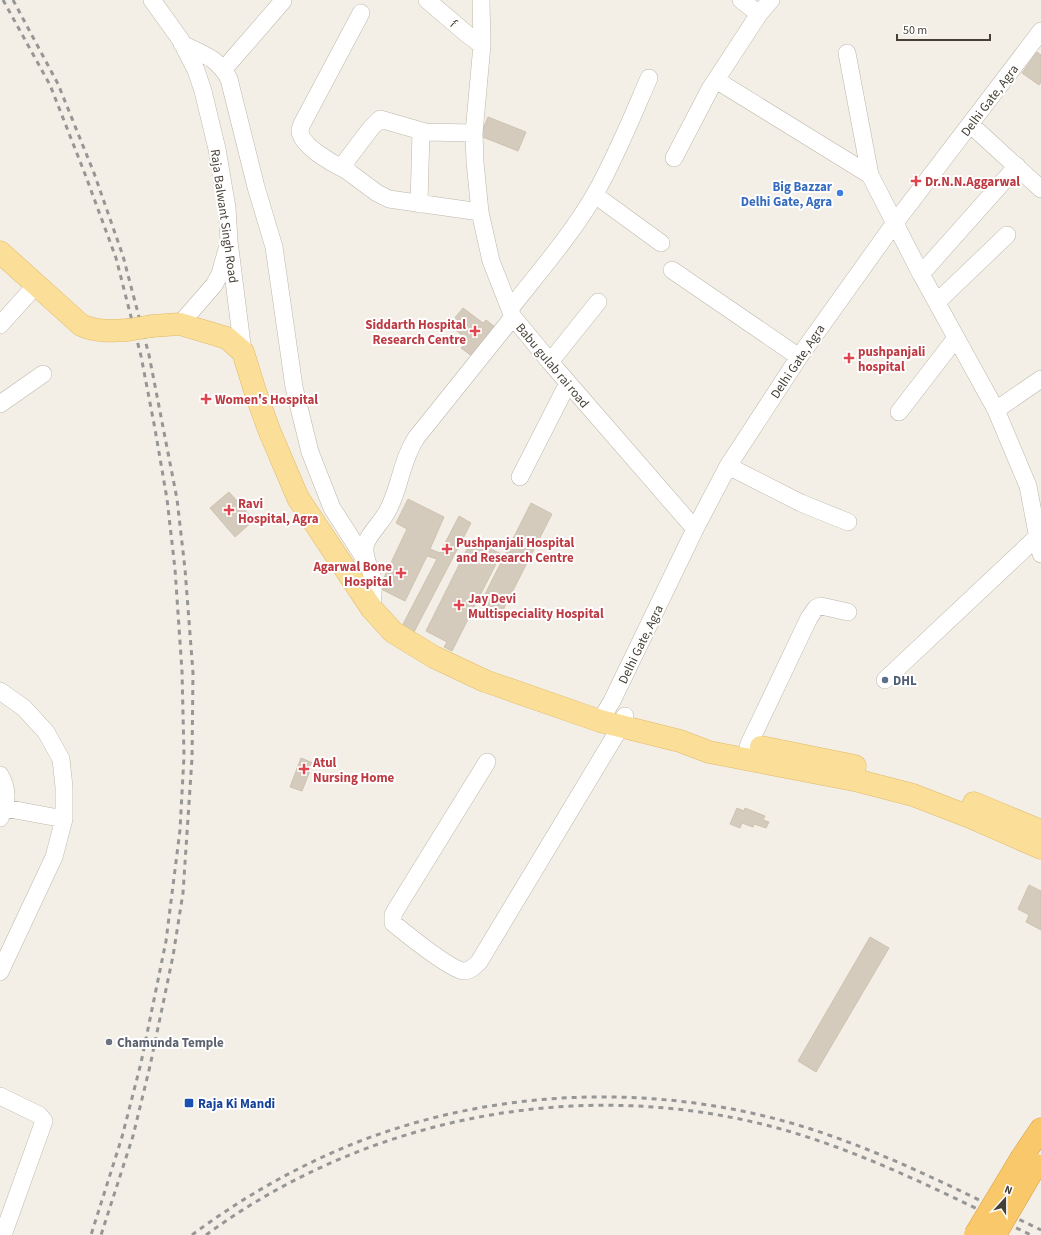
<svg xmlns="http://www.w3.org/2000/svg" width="1041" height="1235" font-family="'Source Sans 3',sans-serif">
  <rect width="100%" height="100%" fill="#f3efe7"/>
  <path fill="#d4cbbd" stroke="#cfc2b0" d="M 1037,52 L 1041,55 L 1041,82 L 1039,85 L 1022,73 Z
    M 488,117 L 526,132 L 518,151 L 480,136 Z
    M 463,308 L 483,323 L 486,320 L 499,330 L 476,359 L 461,348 L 468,340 L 449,325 Z
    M 229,492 L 254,520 L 235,537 L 210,508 Z
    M 408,499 L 444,517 L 430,549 L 440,553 L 459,516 L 471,523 L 414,632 L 402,626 L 437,559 L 427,556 L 405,601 L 379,588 L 407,529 L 396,523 Z
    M 531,503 L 552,514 L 502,612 L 481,602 Z
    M 472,539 L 501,554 L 452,651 L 444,647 L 447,642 L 426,631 Z
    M 301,758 L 313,763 L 302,791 L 290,787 Z
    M 737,808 L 744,811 L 745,808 L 765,816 L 763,820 L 769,822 L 766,828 L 754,824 L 753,827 L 742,823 L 740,828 L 730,824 Z
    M 1029,885 L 1041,891 L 1041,930 L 1026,922 L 1029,915 L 1018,909 Z
    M 870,937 L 889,948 L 816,1072 L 798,1061 Z"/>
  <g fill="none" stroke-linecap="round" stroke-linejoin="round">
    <defs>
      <path id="minor" d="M 152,0 L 180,39 L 196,70 L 203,91 L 217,149 L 227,208 L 229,241 L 243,352
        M 427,0 L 468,35 L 482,45
        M 481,0 L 482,45 L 474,133 L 475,162 L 480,212 L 491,261 L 513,317 L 550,362 L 695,529
        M 741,0 L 759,14
        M 182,44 C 203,54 218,58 229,79 L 256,187 L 274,247 L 294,387 L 310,452 L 332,508 L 366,561
        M 847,53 L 870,175 L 921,274 L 996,410 L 1028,486 L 1041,554
        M 224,69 L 283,1
        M 716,80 L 870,175
        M 970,124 L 1041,189
        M 474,133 L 425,132 L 380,119 L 371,128 L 346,161 L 346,170 L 377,193 L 389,199 L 480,212
        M 674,158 L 710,89 L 759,14 L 771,0
        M 346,170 C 333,164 301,146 300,131 C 300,129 301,127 302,124 L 361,13
        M 595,195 L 661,243
        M 419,204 L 421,131
        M 672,270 L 799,357
        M 921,274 L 1017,166
        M 937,302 L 1007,235
        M 510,309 C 538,273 573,233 595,194 C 616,157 632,117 649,78
        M 180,324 L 214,285 L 220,274 L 227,249
        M 0,325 L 36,285
        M 550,362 L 598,302
        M 0,404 L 43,374
        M 996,410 L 1041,379
        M 899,412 L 956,338
        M 728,466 L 801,503 L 848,522
        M 520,477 L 568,383
        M 372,609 C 372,600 374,590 373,581 C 372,570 364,560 365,548 C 365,538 381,523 387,512 C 400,489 401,461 416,438 L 513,317
        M 885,680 L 1038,536
        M 0,691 L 24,708 L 46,732 L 61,759 L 64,787 L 64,819 L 54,857 L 0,972
        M 600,721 L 612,701 L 695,529 L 728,466 L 799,357 L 894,224 L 1041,31
        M 745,759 L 749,744 L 809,618 L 816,608 L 821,606 L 848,612
        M 487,762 L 395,911 L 393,915 L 393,923 C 404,932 453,972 464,971 C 470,971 475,966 479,962 L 621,726 L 625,716
        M 0,775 C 9,791 7,802 0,818
        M 0,807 L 64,819
        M 0,1096 L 39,1115 L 44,1121 L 3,1235"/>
      <path id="major" d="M 0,252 L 81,325 C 96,332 112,331 128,330
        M 152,326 L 180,324 L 227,338 L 243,352 L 256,394 L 269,430 L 298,498 L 372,609 L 393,632 L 434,657 L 485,681 L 600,721 L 680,741 L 709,752 L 859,781 L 913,795 L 970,817 L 1041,848
        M 761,747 L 855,766
        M 974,803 L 1041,831"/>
      <path id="highway" d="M 1022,1157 L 1041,1129"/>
    </defs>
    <use href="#minor" stroke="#beb7aa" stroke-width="18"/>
    <use href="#major" stroke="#e0ba68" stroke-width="23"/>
    <use href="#highway" stroke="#d99d3b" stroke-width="23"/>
    <use href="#minor" stroke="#fff" stroke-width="17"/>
    <use href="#major" stroke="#fbde98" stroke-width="22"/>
    <use href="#highway" stroke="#f9c86b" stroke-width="22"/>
    <path stroke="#969696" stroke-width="3" stroke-dasharray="5 5" stroke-linecap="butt" d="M 3,0 L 50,85 L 85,174 L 116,258 L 141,356 L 155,429 L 167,499 L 175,569 L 182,671 L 184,756 L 180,830 L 166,941 L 141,1063 L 122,1137 L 91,1235
      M 13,0 L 58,84 L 94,173 L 123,256 L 149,355 L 177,499 L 185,569 L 193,673 L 192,758 L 183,893 L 173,956 L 150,1066 L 133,1136 L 101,1235
      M 192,1235 C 228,1208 267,1184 308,1164 C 455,1091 633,1078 791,1123 C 878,1148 960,1191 1041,1230
      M 206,1235 C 372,1113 591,1074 788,1131 C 873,1156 952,1197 1031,1235"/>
    <defs>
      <path id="major-bridge" d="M 128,330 L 152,326"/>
      <path id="highway-bridge" d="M 975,1235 L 1022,1157
        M 995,1235 L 1036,1165"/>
    </defs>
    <use href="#major-bridge" stroke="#e0ba68" stroke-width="23" stroke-linecap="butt"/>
    <use href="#highway-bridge" stroke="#d99d3b" stroke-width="23" stroke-linecap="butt"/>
    <use href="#major-bridge" stroke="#fbde98" stroke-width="22"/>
    <use href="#highway-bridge" stroke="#f9c86b" stroke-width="22"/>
  </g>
  <g fill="#e0444e" stroke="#fff" stroke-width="1.5">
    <path d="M914 175h4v4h4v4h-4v4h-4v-4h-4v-4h4z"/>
    <path d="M473 325h4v4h4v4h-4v4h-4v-4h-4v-4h4z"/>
    <path d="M847 352h4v4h4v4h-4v4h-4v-4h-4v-4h4z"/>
    <path d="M204 393h4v4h4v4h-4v4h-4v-4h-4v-4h4z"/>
    <path d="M227 504h4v4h4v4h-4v4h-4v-4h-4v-4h4z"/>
    <path d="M445 543h4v4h4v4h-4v4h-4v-4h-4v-4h4z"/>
    <path d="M399 567h4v4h4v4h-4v4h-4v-4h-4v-4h4z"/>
    <path d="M457 599h4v4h4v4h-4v4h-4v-4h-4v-4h4z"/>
    <path d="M302 763h4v4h4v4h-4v4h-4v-4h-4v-4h4z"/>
  </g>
  <circle fill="#3f7fe0" stroke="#fff" stroke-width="1.5" cx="840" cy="193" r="4"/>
  <circle fill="#5c6f8a" stroke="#fff" stroke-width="1.5" cx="885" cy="680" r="4"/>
  <circle fill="#6b7280" stroke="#fff" stroke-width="1.5" cx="109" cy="1042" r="4"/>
  <rect fill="#1a4fb4" stroke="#fff" stroke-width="1.5" x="184" y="1098" width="10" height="10" rx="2"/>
  <g text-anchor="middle" stroke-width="4" stroke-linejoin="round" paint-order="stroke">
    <g font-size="13" fill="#463f36" stroke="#fff">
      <text transform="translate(454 23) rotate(41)" y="5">f</text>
      <text transform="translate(989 100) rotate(-53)" y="5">Delhi Gate, Agra</text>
      <text transform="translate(225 216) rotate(82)" y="5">Raja Balwant Singh Road</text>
      <text transform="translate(797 361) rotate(-56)" y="5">Delhi Gate, Agra</text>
      <text transform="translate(553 365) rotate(50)" y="5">Babu gulab rai road</text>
      <text transform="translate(640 644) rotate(-64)" y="5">Delhi Gate, Agra</text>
    </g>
    <g font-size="13" font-weight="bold" fill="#be3a42" stroke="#fff" text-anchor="start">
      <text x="925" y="186">Dr.N.N.Aggarwal</text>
      <text x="466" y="329" text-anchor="end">Siddarth Hospital<tspan x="466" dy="15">Research Centre</tspan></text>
      <text x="858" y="356">pushpanjali<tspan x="858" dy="15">hospital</tspan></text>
      <text x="215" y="404">Women's Hospital</text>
      <text x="238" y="508">Ravi<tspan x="238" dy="15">Hospital, Agra</tspan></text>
      <text x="456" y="547">Pushpanjali Hospital<tspan x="456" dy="15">and Research Centre</tspan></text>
      <text x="392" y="571" text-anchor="end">Agarwal Bone<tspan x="392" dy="15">Hospital</tspan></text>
      <text x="468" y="603">Jay Devi<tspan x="468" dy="15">Multispeciality Hospital</tspan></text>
      <text x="313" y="767">Atul<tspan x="313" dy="15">Nursing Home</tspan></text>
    </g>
    <g font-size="13" font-weight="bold" fill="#366cbe" stroke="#fff" text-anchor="end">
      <text x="832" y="191">Big Bazzar<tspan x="832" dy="15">Delhi Gate, Agra</tspan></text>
    </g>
    <g font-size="13" font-weight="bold" fill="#4e5e75" stroke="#fff" text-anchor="start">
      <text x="893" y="685">DHL</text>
    </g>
    <g font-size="13" font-weight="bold" fill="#5b616d" stroke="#fff" text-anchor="start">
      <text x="117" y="1047">Chamunda Temple</text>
    </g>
    <g font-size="13" font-weight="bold" fill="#164399" stroke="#fff" text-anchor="start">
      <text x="198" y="1108">Raja Ki Mandi</text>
    </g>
  </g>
  <g transform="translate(1005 1199) rotate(21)" stroke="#ffffff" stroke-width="3" paint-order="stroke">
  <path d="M0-3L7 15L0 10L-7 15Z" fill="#463f36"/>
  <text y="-6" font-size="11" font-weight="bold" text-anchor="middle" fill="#463f36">N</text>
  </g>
  <path d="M897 34v6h93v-6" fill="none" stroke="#463f36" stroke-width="2"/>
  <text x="903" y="34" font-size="12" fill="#463f36" stroke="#ffffff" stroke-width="3" paint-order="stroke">50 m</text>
</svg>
